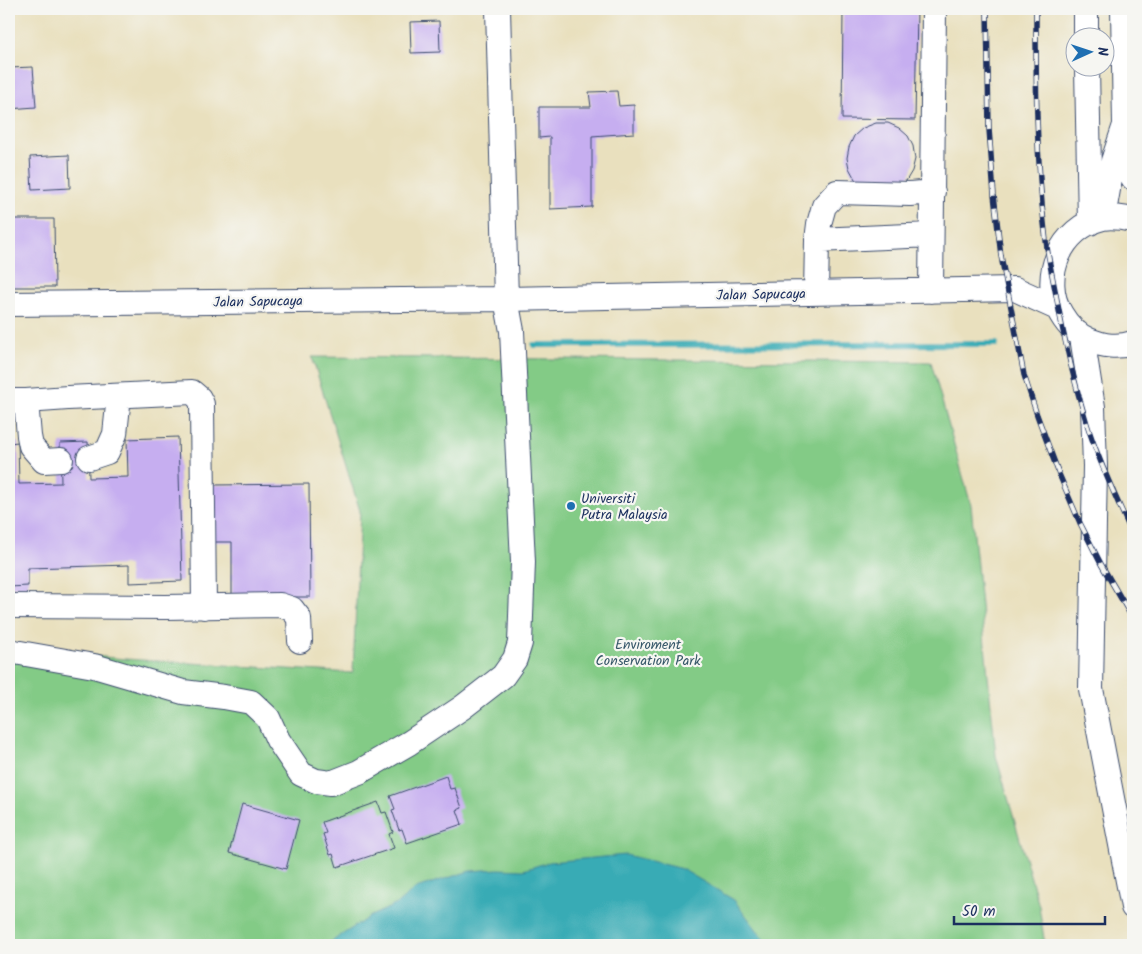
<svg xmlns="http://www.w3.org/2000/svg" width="1142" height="954" font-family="Kalam,sans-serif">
  <rect width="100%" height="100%" fill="#f6f6f2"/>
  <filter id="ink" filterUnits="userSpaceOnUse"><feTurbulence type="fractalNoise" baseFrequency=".02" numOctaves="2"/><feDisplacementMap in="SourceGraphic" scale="10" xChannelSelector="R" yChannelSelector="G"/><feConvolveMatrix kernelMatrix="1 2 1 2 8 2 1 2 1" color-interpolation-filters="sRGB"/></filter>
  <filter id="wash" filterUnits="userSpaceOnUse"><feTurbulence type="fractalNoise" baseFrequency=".0096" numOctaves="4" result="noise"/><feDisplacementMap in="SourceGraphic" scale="20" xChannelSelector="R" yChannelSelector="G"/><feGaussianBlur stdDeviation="1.12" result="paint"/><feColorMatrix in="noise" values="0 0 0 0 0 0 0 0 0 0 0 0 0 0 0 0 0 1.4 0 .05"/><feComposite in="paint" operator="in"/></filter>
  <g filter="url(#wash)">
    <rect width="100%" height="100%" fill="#e9e0be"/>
    <path fill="#83cb86" stroke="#4f7d72" d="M 312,357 L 931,362 L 971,505 L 996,756 L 1039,906 L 1045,945 L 9,945 L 9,648 L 125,659 L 353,673 L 360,511 Z"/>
    <path fill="#39abb5" stroke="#2a6d8a" d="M 626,855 L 682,869 L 734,900 L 757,930 L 771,945 L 326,945 L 371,916 L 397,904 L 416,888 L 470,871 L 498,869 L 523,870 L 549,862 Z"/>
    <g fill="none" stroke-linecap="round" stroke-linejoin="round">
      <path stroke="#39abb5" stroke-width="6" d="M 534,345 L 996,344"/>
    </g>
    <g id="blocks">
      <path fill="#c6aef0" d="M 843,9 L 917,9 L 915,120 L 842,119 Z
        M 439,21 L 440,52 L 411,53 L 410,22 Z
        M 33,67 L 36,107 L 9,109 L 9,68 Z
        M 617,91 L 619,106 L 634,105 L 634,133 L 592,136 L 592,207 L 550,209 L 550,137 L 539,138 L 539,107 L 591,107 L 589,92 Z
        M 876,123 L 888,123 L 899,128 L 908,136 L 913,146 L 915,159 L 912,171 L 906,181 L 896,188 L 860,184 L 855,179 L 849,168 L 847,158 L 849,147 L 854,136 L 863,128 Z
        M 69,155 L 70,188 L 32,190 L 30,157 Z
        M 9,219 L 54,219 L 55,287 L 9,287 Z
        M 178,437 L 182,581 L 129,583 L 129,565 L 28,568 L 28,586 L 9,587 L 9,443 L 18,442 L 19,484 L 61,483 L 60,443 L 88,442 L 89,478 L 128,477 L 127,439 Z
        M 309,484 L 310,597 L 232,597 L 232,542 L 212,542 L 212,485 Z
        M 446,776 L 450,789 L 455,788 L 462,808 L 457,810 L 462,824 L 407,843 L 402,829 L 399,830 L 392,810 L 395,809 L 390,796 Z
        M 378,802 L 382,813 L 386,812 L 393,832 L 389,834 L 394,848 L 337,867 L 333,854 L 330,855 L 323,834 L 326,833 L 322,822 Z
        M 242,804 L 299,820 L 286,869 L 229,853 Z"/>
    </g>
  </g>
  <g filter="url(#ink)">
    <use href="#blocks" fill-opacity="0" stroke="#3a4a6c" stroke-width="1"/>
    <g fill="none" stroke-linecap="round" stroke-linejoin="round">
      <defs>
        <path id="minor" d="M 1086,9 L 1086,38
          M 1123,9 L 1125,125 L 1133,178
          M 1087,68 L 1090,223
          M 1103,218 L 1113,161 L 1124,128
          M 1133,220 C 1123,218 1113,216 1103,218 C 1061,227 1039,278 1061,314 C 1068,326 1077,335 1089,340 C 1104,346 1117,348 1133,343
          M 817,240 L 931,235
          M 931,291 L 934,9
          M 816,293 L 817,240 L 819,224 L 824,206 L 837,192 L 910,194 L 933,192
          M 9,304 L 506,299 L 1015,289 L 1057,308
          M 1082,337 L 1093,407 L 1095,466 L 1091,689 L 1133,907
          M 9,401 L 26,401 L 68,398 L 192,392 L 199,398 L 202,404 L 204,607
          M 26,401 L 29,436 L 31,446 L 44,461 L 61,460
          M 89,458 L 107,452 L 115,434 L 119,396
          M 9,606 L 166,607 L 280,605 L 292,609 L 299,618 L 300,641
          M 9,651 L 94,666 L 183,692 L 224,697 L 251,702 L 268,718 L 278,740 L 301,774 L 316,781 L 331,783 L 359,772 L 409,743 L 463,707 L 503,676 L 515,659 L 520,643 L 523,562 L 512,331 L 506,299 L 498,9"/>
      </defs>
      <use href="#minor" stroke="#3a4a6c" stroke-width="26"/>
      <use href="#minor" stroke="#fff" stroke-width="24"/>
      <defs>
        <path id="rail" d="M 987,9 L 989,129 L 994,195 L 1001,256 L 1024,375 L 1037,415 L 1059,474 L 1080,523 L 1101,564 L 1133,619
          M 1036,9 C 1036,83 1036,158 1045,232 C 1047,253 1052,274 1056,295 C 1064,339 1074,382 1087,424 C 1099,463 1117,499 1133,536"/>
      </defs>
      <use href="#rail" stroke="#1b2f5e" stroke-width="5.5"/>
      <use href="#rail" stroke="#f6f6f2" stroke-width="4" stroke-dasharray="11" stroke-linecap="butt"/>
    </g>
  </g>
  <circle fill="#1f6fb2" stroke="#f6f6f2" stroke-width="2" cx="571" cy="506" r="5"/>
  <g text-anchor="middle" stroke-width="4.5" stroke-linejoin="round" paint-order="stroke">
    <g font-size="14" fill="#1b2f5e" stroke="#f6f6f2">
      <text transform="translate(761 294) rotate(-1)" y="5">Jalan Sapucaya</text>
      <text transform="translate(258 301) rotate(-1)" y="5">Jalan Sapucaya</text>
    </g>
    <g font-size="14" fill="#1b2f5e" stroke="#f6f6f2" text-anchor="start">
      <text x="581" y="503">Universiti<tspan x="581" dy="16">Putra Malaysia</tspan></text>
    </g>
    <g font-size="14" fill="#355668" stroke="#f6f6f2">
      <text x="648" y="649">Enviroment<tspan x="648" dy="16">Conservation Park</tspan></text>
    </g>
  </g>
  <rect width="1142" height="954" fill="none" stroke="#f6f6f2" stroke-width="30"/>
  <g transform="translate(1090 52) rotate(87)"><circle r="24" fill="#f6f6f2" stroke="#9ea6b7"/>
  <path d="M0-4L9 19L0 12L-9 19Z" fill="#1f6fb2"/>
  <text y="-8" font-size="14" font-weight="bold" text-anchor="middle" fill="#1b2f5e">N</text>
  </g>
  <path d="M954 916v8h151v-8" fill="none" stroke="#1b2f5e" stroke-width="2.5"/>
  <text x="962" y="916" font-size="15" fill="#1b2f5e" stroke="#f6f6f2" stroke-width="4" paint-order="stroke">50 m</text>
</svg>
